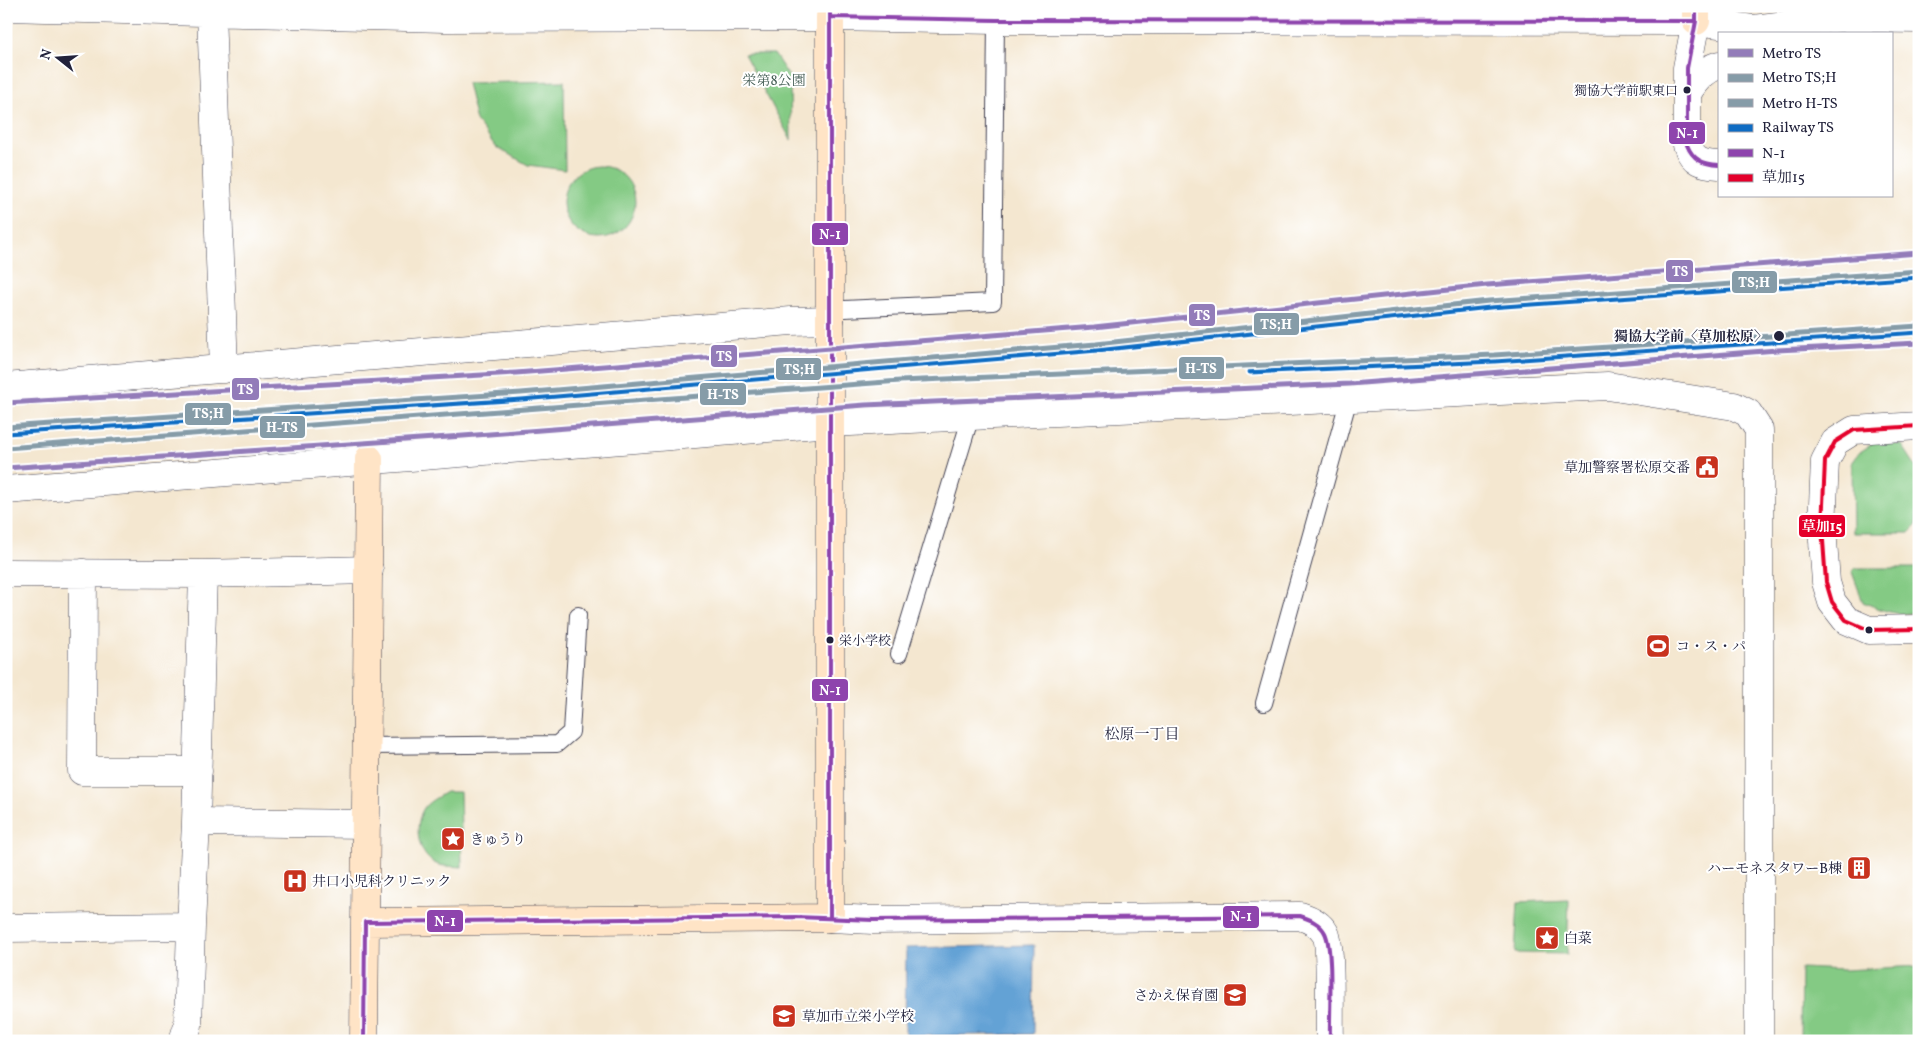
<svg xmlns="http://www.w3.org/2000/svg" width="1925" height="1047" font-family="Vollkorn,'Noto Serif JP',serif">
  <rect width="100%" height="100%" fill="#fff"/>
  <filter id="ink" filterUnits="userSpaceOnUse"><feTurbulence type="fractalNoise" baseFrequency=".02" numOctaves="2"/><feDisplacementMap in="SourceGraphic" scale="10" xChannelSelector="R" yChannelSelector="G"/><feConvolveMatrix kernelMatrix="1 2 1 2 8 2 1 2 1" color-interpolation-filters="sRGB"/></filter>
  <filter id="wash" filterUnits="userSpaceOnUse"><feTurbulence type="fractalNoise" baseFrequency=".0096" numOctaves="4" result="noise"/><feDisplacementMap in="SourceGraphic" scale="20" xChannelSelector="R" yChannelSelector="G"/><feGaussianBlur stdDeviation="1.12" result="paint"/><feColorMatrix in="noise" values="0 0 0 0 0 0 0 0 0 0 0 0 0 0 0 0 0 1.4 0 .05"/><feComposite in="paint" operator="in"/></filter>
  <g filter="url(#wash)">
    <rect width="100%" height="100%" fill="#f4e7d0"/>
    <path fill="#84ca84" stroke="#537660" d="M 744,54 L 774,54 L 790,78 L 791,140 Z
      M 564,81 L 565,170 L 528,165 L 496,147 L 476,121 L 467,83 Z
      M563 202a36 36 0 1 1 72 0a36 36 0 1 1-72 0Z
      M 1875,442 L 1902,445 L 1917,468 L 1917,525 L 1909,533 L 1853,533 L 1852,463 L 1860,452 Z
      M 1856,568 L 1919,568 L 1919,611 C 1898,618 1882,610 1863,602 L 1852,572 Z
      M 446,792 L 460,792 L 462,867 C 455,866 446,867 439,865 C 417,858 413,825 424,808 C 429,801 438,797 446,792 Z
      M 1569,900 L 1567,954 L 1515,953 L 1518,902 Z
      M 1919,966 L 1919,1041 L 1800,1041 L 1801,968 L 1844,970 Z"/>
    <path fill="#63a2d5" stroke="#426288" d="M 1034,945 L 1033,1034 L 905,1036 L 906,948 Z"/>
  </g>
  <g filter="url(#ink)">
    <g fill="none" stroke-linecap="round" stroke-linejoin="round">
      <defs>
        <path id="lane" d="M 844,309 L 993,302 L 996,20
          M 899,654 L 971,416
          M 1264,703 L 1349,398
          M 366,746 L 557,744 L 571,732 L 578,615"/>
        <path id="street" d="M 6,7 L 445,18 L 830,17 L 996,20 L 1696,21 L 1754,29 L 1841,18 L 1919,19
          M 211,12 L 224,369
          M 1696,21 L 1687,68 L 1687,145 C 1693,162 1702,164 1719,165
          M 1688,92 C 1696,79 1704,70 1719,65
          M 6,387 L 791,321 L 830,320
          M 1919,426 L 1854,430 L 1835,442 L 1825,461 L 1822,527 L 1826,582 L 1832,602 L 1846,620 L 1869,630 L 1919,629
          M 6,490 L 830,423 L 971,416 L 1608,386 L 1734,406 L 1748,413 L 1759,430 L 1759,1041
          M 6,573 L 203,574 L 369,570
          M 83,573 L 82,771 L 198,771
          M 196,822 L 203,574
          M 830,918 L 873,920 L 1300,916 C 1310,919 1319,923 1325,933 C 1332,943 1329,1023 1330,1041
          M 6,928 L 191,926 L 196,822 L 366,824
          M 183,1041 L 188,1025 L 191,926"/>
        <path id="secondary" d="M 1696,21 L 1696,6
          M 365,922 L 830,918 L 830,17
          M 364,1041 L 369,459"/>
      </defs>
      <use href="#lane" stroke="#424051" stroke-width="18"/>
      <use href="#street" stroke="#424051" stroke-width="29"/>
      <use href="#secondary" stroke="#424051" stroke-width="29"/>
      <use href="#lane" stroke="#fff" stroke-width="16"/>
      <use href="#street" stroke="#fff" stroke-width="28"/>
      <use href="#secondary" stroke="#ffe4c6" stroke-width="28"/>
      <defs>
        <path id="bus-1" d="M 830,6 L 830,918
          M 1696,6 L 1696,21 L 1687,68 L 1687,145 C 1693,160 1703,164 1719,165
          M 830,17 L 996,20 L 1696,21
          M 364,1041 L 365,922 L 796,917 L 873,920 L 1300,916 C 1309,919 1320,923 1325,933 C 1334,951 1329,1017 1330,1041"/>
        <path id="bus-2" d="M 1919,426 L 1854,430 L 1835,442 L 1825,461 L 1822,527 L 1826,582 L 1832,602 L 1846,620 L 1869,630 L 1919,629"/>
      </defs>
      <use href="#bus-1" stroke="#fff" stroke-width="8"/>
      <use href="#bus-2" stroke="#fff" stroke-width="8"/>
      <use href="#bus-1" stroke="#8e44ad" stroke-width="4"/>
      <use href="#bus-2" stroke="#e4002b" stroke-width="4"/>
      <defs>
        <path id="rail-1" d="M 1250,372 L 1494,361 L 1919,332
          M 6,433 L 522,399 L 1097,350 L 1490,307 L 1919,277"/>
      </defs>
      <use href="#rail-1" stroke="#fff" stroke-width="9"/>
      <use href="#rail-1" stroke="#0f6cc3" stroke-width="5"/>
      <defs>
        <path id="metro-1" d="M 6,403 L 516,373 L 1094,327 L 1487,285 L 1919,253
          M 6,468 L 463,436 L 865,405 L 1350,384 L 1777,350 L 1919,343"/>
        <path id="metro-2" d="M 6,427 L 521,393 L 1096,344 L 1489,301 L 1919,271"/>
        <path id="metro-3" d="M 6,448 L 900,381 L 1494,355 L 1919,326"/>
      </defs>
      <use href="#metro-1" stroke="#fff" stroke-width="9"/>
      <use href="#metro-2" stroke="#fff" stroke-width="9"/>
      <use href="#metro-3" stroke="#fff" stroke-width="9"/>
      <use href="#metro-1" stroke="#937cb9" stroke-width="5"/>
      <use href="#metro-2" stroke="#869ca8" stroke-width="5"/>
      <use href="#metro-3" stroke="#869ca8" stroke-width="5"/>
    </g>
  </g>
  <defs>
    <symbol id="civic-square" viewBox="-11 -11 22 22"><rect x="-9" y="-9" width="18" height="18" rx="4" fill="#c8321e" stroke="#fff"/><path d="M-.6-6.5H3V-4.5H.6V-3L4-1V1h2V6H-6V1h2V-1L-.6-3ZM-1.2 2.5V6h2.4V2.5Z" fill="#fff"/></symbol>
    <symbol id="stadium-square" viewBox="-11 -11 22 22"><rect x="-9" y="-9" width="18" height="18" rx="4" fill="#c8321e" stroke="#fff"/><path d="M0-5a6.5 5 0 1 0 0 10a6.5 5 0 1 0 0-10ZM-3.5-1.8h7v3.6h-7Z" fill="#fff"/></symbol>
    <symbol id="sight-square" viewBox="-11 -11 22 22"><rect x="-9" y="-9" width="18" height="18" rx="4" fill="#c8321e" stroke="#fff"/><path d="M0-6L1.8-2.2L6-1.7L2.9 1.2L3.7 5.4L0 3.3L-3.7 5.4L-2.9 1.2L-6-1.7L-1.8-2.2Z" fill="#fff"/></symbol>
    <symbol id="building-square" viewBox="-11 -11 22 22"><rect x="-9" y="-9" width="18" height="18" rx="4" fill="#c8321e" stroke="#fff"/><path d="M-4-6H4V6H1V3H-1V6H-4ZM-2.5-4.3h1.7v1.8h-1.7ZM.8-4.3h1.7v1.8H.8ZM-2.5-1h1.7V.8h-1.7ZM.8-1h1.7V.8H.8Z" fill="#fff"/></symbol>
    <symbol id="hospital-square" viewBox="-11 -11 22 22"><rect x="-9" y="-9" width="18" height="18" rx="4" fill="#c8321e" stroke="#fff"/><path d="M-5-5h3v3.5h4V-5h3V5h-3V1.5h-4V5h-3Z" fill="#fff"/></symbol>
    <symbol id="school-square" viewBox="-11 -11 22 22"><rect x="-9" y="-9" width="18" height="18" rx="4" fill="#c8321e" stroke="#fff"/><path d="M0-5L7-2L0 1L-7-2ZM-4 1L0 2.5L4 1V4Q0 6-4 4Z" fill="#fff"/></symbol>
  </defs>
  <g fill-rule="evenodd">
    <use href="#civic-square" x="1693" y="453" width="28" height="28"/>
    <use href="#stadium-square" x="1644" y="632" width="28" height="28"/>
    <use href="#sight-square" x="439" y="825" width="28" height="28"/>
    <use href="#building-square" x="1845" y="854" width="28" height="28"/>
    <use href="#hospital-square" x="281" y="867" width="28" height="28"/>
    <use href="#sight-square" x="1533" y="924" width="28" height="28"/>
    <use href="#school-square" x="1221" y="981" width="28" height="28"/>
    <use href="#school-square" x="770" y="1002" width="28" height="28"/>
  </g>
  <g fill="#22223b" stroke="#fff" stroke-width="2">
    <circle cx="1687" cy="90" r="4.5"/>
    <circle cx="1779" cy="336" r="6"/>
    <circle cx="1869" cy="630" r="4.5"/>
    <circle cx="830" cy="640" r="4.5"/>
  </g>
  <g text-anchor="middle" stroke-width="4" stroke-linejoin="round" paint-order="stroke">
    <g font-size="13" fill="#22223b" stroke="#fff" text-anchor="end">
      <text x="1678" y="95">獨協大学前駅東口</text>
      <text x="839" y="645" text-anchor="start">栄小学校</text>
    </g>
    <g font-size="14" fill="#445d55" stroke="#fff">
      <text x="774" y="85">栄第8公園</text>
    </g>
    <g font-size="14" font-weight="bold" fill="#22223b" stroke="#fff" text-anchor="end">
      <text x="1768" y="341">獨協大学前〈草加松原〉</text>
    </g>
    <g font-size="14" fill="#22223b" stroke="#fff" text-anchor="start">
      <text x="1690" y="472" text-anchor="end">草加警察署松原交番</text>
      <text x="1676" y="651">コ・ス・パ</text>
      <text x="470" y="844">きゅうり</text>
      <text x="1842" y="873" text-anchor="end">ハーモネスタワーB棟</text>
      <text x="312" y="886">井口小児科クリニック</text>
      <text x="1564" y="943">白菜</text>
      <text x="1218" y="1000" text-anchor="end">さかえ保育園</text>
      <text x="802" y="1021">草加市立栄小学校</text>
    </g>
    <g font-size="15" fill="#22223b" stroke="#fff">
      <text x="1142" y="739">松原一丁目</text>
    </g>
  </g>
  <g stroke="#fff" stroke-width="2">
    <rect x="1668" y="121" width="38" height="24" rx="5" fill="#8e44ad"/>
    <rect x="811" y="222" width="38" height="24" rx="5" fill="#8e44ad"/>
    <rect x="1665" y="259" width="29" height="24" rx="5" fill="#937cb9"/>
    <rect x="1731" y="270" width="47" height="24" rx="5" fill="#869ca8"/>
    <rect x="1188" y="303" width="28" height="24" rx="5" fill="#937cb9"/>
    <rect x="1253" y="312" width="47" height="24" rx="5" fill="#869ca8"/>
    <rect x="710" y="344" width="28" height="24" rx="5" fill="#937cb9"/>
    <rect x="1178" y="356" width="47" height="24" rx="5" fill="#869ca8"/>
    <rect x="775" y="357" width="47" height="24" rx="5" fill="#869ca8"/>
    <rect x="231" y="377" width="29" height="24" rx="5" fill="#937cb9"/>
    <rect x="699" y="382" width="48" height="24" rx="5" fill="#869ca8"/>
    <rect x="184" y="402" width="48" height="24" rx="5" fill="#869ca8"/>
    <rect x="259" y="415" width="47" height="24" rx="5" fill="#869ca8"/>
    <rect x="1798" y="514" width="48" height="24" rx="5" fill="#e4002b"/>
    <rect x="811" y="678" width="38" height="24" rx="5" fill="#8e44ad"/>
    <rect x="1222" y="905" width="38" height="24" rx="5" fill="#8e44ad"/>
    <rect x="426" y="909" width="38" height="24" rx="5" fill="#8e44ad"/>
  </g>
  <g font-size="14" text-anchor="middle" font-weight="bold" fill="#fff">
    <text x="1687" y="138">N-1</text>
    <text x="830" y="239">N-1</text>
    <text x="1680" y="276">TS</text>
    <text x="1754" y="287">TS;H</text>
    <text x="1202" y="320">TS</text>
    <text x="1276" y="329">TS;H</text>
    <text x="724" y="361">TS</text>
    <text x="1201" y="373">H-TS</text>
    <text x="799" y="374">TS;H</text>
    <text x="245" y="394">TS</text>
    <text x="723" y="399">H-TS</text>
    <text x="208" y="418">TS;H</text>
    <text x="282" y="432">H-TS</text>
    <text x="1822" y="531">草加15</text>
    <text x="830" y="695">N-1</text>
    <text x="1241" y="921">N-1</text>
    <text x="445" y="926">N-1</text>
  </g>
  <rect width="1925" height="1047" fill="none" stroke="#fff" stroke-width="25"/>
  <rect x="1718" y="32" width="175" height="165" fill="#ffffff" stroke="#a7a7b1"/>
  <rect x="1728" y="49" width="25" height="8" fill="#937cb9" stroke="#a7a7b1"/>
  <text x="1762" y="58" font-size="15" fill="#22223b">Metro TS</text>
  <rect x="1728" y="74" width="25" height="8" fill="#869ca8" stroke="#a7a7b1"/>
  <text x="1762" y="82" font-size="15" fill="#22223b">Metro TS;H</text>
  <rect x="1728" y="99" width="25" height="8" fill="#869ca8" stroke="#a7a7b1"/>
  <text x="1762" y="108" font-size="15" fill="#22223b">Metro H-TS</text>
  <rect x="1728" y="124" width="25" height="8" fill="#0f6cc3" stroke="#a7a7b1"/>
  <text x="1762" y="132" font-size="15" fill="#22223b">Railway TS</text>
  <rect x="1728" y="149" width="25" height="8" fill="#8e44ad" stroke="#a7a7b1"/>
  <text x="1762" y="158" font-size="15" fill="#22223b">N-1</text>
  <rect x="1728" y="174" width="25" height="8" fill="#e4002b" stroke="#a7a7b1"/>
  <text x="1762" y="182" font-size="15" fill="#22223b">草加15</text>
  <g transform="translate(58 58) rotate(287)" stroke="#ffffff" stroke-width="4" paint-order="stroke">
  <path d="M0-4L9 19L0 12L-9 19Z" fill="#22223b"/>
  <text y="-8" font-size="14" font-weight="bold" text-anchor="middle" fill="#22223b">N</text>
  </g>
</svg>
